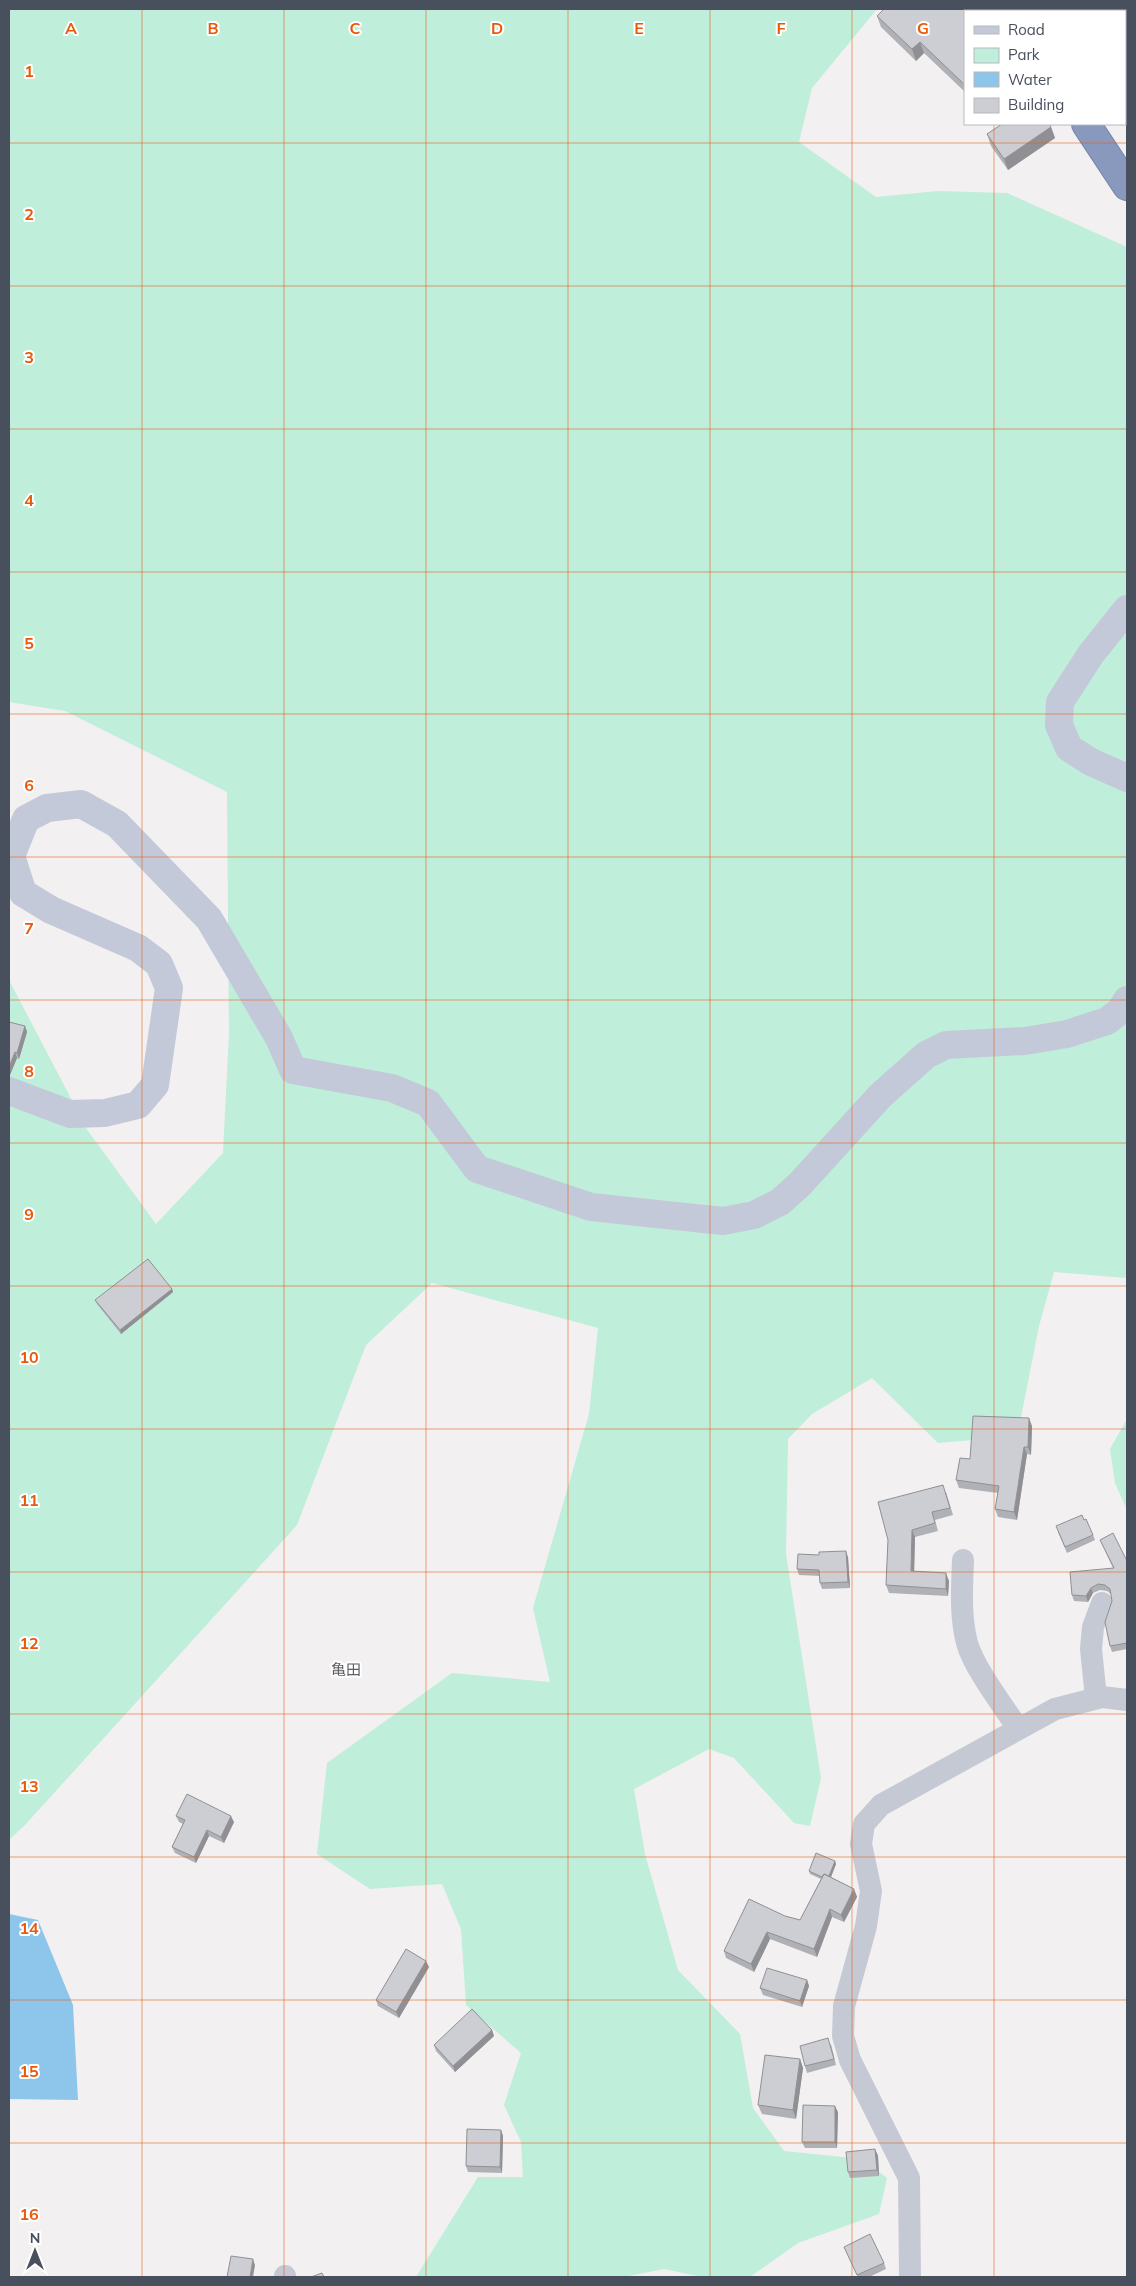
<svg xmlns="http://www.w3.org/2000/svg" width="1136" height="2286" font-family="Mulish,'Noto Sans JP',sans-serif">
  <rect width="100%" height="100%" fill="#f2f0f0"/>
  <path fill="#bfeeda" d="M 9,9 L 877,9 L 812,88 L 799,142 L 876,197 L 938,191 L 1007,193 L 1127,247 L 1127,1278 L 1054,1272 L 1039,1326 L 1021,1417 L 973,1440 L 938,1443 L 872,1378 L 812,1414 L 788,1439 L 786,1554 L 821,1778 L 810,1826 L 794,1823 L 734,1758 L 709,1749 L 634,1789 L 645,1854 L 678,1970 L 740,2034 L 753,2108 L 784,2151 L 862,2159 L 887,2178 L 879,2214 L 798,2243 L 750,2277 L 702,2277 L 664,2269 L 624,2277 L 416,2277 L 478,2177 L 523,2177 L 521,2142 L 504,2105 L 521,2053 L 466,2005 L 461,1929 L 442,1884 L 370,1889 L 317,1854 L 327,1763 L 452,1673 L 550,1682 L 533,1608 L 589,1414 L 598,1328 L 432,1283 L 366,1345 L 297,1525 L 25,1825 L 9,1840 L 9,980 L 88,1131 L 156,1224 L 223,1153 L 229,1034 L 227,792 L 65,711 L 9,702 Z
    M 1072,9 L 1127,9 L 1127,75 L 1125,71 L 1125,11 L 1074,11 Z
    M 1127,1419 L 1127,1510 L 1115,1483 L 1110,1449 Z"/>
  <path fill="#8dc6ea" d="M 9,1914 L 38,1920 L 73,2005 L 78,2100 L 9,2099 Z"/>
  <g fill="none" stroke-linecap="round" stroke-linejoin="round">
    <defs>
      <path id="highway" d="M 990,9 L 992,11
        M 1086,124 L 1127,186"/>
    </defs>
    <use href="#highway" stroke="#7484a9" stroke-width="30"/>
    <path stroke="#c4c9d4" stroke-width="22" d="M 963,1560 C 962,1587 960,1617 967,1643 C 975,1670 1003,1705 1018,1729
      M 1096,1698 L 1091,1649 L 1093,1627 L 1102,1603
      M 285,2277 L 285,2276
      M 910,2277 L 909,2178 L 850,2060 L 843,2036 L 844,2006 L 866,1926 L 871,1891 L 861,1844 L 864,1824 L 881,1805 L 1055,1709 L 1102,1697 L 1127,1700"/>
    <path stroke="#c3c9d8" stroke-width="28" d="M 1127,609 L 1091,654 L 1060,702 L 1059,725 L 1069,748 L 1091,762 L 1127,778
      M 9,1091 L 70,1114 L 105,1113 L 138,1105 L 155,1085 L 169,988 L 159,964 L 138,948 L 51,910 L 23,893 L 11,856 L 26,819 L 47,808 L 81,804 L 117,824 L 209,919 L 279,1038 L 293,1070 L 392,1088 L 428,1103 L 477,1169 L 591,1207 L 723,1221 L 754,1215 L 780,1202 L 800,1184 L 880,1096 L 926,1055 L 946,1045 L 1025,1041 L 1067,1034 L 1107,1021 L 1120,1011 L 1127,1000"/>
    <use href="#highway" stroke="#8999bd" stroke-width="28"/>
    <path stroke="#b2b4ba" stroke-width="4" d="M 1041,9 L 1043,11
      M 1125,110 L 1127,113"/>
  </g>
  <path fill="#b0b1b6" d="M 965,11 L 965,92 L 924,53 L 916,61 L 881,27 L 877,16 Z
    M 1051,127 L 1055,138 L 1008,170 L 991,146 L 987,134 Z
    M 9,1022 L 25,1026 L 27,1032 L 19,1059 L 17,1058 L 10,1075 L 9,1074 Z
    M 172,1289 L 173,1292 L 121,1334 L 97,1304 L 95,1300 Z
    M 1032,1426 L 1031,1455 L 1027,1454 L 1017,1520 L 998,1517 L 995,1509 L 998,1493 L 959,1488 L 956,1480 L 970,1459 Z
    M 946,1492 L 953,1515 L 935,1520 L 938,1531 L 915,1537 L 914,1571 L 949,1581 L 948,1596 L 889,1593 L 886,1585 L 888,1540 Z
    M 1084,1520 L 1093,1535 L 1095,1540 L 1067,1553 L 1058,1532 Z
    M 1100,1540 L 1127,1561 L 1127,1649 L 1112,1652 L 1110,1646 L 1112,1601 L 1111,1594 L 1107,1591 L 1100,1590 L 1093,1593 L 1088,1602 L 1074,1601 L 1072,1595 L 1113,1568 Z
    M 848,1557 L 850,1588 L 822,1589 L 820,1583 L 820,1576 L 799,1575 L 797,1569 Z
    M 176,1816 L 234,1822 L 224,1843 L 209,1836 L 196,1863 L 175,1853 L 172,1847 L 183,1824 L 179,1822 Z
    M 835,1861 L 836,1864 L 831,1877 L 854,1889 L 857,1897 L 844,1922 L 832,1917 L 817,1957 L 770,1939 L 754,1972 L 726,1958 L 724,1951 L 785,1916 L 800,1920 L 821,1879 L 810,1874 L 809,1871 Z
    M 429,1967 L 399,2018 L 378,2006 L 376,2000 Z
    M 807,1980 L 809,1986 L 802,2007 L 763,1995 L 760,1988 Z
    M 492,2030 L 494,2036 L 455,2072 L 436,2051 L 434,2045 Z
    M 831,2044 L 836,2065 L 807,2073 L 805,2066 Z
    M 800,2059 L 803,2068 L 796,2119 L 762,2114 L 758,2105 Z
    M 838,2112 L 837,2148 L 805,2148 L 802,2142 Z
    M 501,2130 L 503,2136 L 502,2173 L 468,2172 L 466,2166 Z
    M 875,2149 L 878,2156 L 879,2176 L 850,2178 L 848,2172 Z
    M 844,2247 L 884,2263 L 886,2269 L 869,2277 L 858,2277 Z"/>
  <path fill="#909094" d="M 920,42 L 924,53 L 916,61 L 912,49 Z
    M 1051,127 L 1055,138 L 1008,170 L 1004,159 Z
    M 25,1026 L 27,1032 L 19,1059 L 17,1053 Z
    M 15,1052 L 17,1058 L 10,1075 L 9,1071 L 9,1067 Z
    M 172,1289 L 173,1292 L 121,1334 L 120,1330 Z
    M 1029,1418 L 1032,1426 L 1031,1455 L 1028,1447 Z
    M 1024,1447 L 1027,1454 L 1017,1520 L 1014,1512 Z
    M 912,1530 L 915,1537 L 914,1578 L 911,1571 Z
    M 846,1551 L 848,1557 L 850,1588 L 848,1582 Z
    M 946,1573 L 949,1581 L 948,1596 L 946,1589 Z
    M 1091,1588 L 1093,1593 L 1088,1602 L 1086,1596 Z
    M 231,1816 L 234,1822 L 224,1843 L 221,1837 Z
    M 207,1830 L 209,1836 L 196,1863 L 194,1857 Z
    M 835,1861 L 836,1864 L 829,1882 L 828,1879 Z
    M 854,1889 L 857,1897 L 844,1922 L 841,1915 Z
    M 830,1909 L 832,1917 L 817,1957 L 814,1949 Z
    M 767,1932 L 770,1939 L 754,1972 L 751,1964 Z
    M 426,1961 L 429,1967 L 399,2018 L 396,2012 Z
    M 807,1980 L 809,1986 L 802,2007 L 800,2001 Z
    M 492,2030 L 494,2036 L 455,2072 L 453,2066 Z
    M 800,2059 L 803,2068 L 796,2119 L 793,2110 Z
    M 835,2106 L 838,2112 L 837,2148 L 835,2142 Z
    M 501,2130 L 503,2136 L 502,2173 L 500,2167 Z
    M 875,2149 L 878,2156 L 879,2176 L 877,2170 Z
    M 253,2259 L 255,2265 L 253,2277 L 250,2277 Z"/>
  <path fill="#cdced4" stroke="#909094" d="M 884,9 L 967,9 L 970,11 L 965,11 L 965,85 L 920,42 L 912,49 L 877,16 Z
    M 1002,124 L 1049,124 L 1051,127 L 1004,159 L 987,134 Z
    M 9,1022 L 25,1026 L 17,1053 L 15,1052 L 9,1067 Z
    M 148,1259 L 172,1289 L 120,1330 L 95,1300 Z
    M 973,1416 L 1029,1418 L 1028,1447 L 1024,1447 L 1014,1512 L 995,1509 L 999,1486 L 956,1480 L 960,1458 L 970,1459 Z
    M 943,1485 L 950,1508 L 932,1512 L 935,1523 L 912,1530 L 911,1571 L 946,1573 L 946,1589 L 886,1585 L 888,1540 L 878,1502 Z
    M 1082,1515 L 1084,1520 L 1086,1519 L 1093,1535 L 1065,1547 L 1056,1526 Z
    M 1113,1533 L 1127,1561 L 1127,1643 L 1110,1646 L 1105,1622 L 1112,1601 L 1110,1589 L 1105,1585 L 1098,1584 L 1091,1588 L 1086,1596 L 1072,1595 L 1070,1572 L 1114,1568 L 1100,1540 Z
    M 846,1551 L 848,1582 L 820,1583 L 819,1570 L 797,1569 L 798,1554 L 819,1555 L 819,1552 Z
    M 187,1794 L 231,1816 L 221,1837 L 207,1830 L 194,1857 L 172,1847 L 185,1820 L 176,1816 Z
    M 816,1853 L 835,1861 L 829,1876 L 824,1874 L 822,1877 L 809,1871 Z
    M 824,1874 L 854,1889 L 841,1915 L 830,1909 L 814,1949 L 767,1932 L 751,1964 L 724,1951 L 749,1899 L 785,1916 L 800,1920 Z
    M 406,1949 L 426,1961 L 396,2012 L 376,2000 Z
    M 767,1968 L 807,1980 L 800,2001 L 760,1988 Z
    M 472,2009 L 492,2030 L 453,2066 L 434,2045 Z
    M 828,2038 L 834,2059 L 805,2066 L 800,2046 Z
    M 765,2055 L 800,2059 L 793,2110 L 758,2105 Z
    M 803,2105 L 835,2106 L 835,2142 L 802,2142 Z
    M 467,2129 L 501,2130 L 500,2167 L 466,2166 Z
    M 875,2149 L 877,2170 L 848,2172 L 846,2152 Z
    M 870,2234 L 884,2263 L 857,2275 L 844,2247 Z
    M 231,2256 L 253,2259 L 250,2277 L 227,2277 Z
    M 322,2273 L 324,2277 L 311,2277 Z"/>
  <path fill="none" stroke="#e8590c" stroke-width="1" stroke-opacity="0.55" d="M 142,9 L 142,2277M 284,9 L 284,2277M 426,9 L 426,2277M 568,9 L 568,2277M 710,9 L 710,2277M 852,9 L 852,2277M 994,9 L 994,11M 994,124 L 994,2277M 9,143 L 1127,143M 9,286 L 1127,286M 9,429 L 1127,429M 9,572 L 1127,572M 9,714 L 1127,714M 9,857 L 1127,857M 9,1000 L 1127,1000M 9,1143 L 1127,1143M 9,1286 L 1127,1286M 9,1429 L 1127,1429M 9,1572 L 1127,1572M 9,1714 L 1127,1714M 9,1857 L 1127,1857M 9,2000 L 1127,2000M 9,2143 L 1127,2143"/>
  <g text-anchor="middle" stroke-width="4" stroke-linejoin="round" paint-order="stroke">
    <g font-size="15" fill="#5c5e65" stroke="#fff">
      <text x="346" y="1675">亀田</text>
    </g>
  </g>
  <g font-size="16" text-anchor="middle" font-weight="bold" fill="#e8590c" stroke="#fff" stroke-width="4" stroke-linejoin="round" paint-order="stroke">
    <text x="71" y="34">A</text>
    <text x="213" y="34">B</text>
    <text x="355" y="34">C</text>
    <text x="497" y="34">D</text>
    <text x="639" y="34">E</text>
    <text x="781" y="34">F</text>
    <text x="923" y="34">G</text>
    <text x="29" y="77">1</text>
    <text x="29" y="220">2</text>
    <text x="29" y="363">3</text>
    <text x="29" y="506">4</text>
    <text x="29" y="649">5</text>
    <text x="29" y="791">6</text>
    <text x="29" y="934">7</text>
    <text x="29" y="1077">8</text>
    <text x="29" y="1220">9</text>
    <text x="29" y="1363">10</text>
    <text x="29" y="1506">11</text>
    <text x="29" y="1649">12</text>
    <text x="29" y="1792">13</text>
    <text x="29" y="1934">14</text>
    <text x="29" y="2077">15</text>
    <text x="29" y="2220">16</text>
  </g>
  <rect width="1136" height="2286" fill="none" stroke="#484f5d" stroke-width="20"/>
  <rect x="964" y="10" width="162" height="115" fill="#ffffff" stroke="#b6b9be"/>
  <rect x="974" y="26" width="25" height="8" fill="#c3c9d8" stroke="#b6b9be"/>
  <text x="1008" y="35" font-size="15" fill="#484f5d">Road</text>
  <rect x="974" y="48" width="25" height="15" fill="#bfeeda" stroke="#b6b9be"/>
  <text x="1008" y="60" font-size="15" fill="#484f5d">Park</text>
  <rect x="974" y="72" width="25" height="15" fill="#8dc6ea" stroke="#b6b9be"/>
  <text x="1008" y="85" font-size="15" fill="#484f5d">Water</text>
  <rect x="974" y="98" width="25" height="15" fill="#cdced4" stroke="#b6b9be"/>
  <text x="1008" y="110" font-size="15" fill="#484f5d">Building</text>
  <g transform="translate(35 2251)" stroke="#ffffff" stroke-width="4" paint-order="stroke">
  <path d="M0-4L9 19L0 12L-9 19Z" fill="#484f5d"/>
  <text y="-8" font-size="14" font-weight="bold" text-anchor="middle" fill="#484f5d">N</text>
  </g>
</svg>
